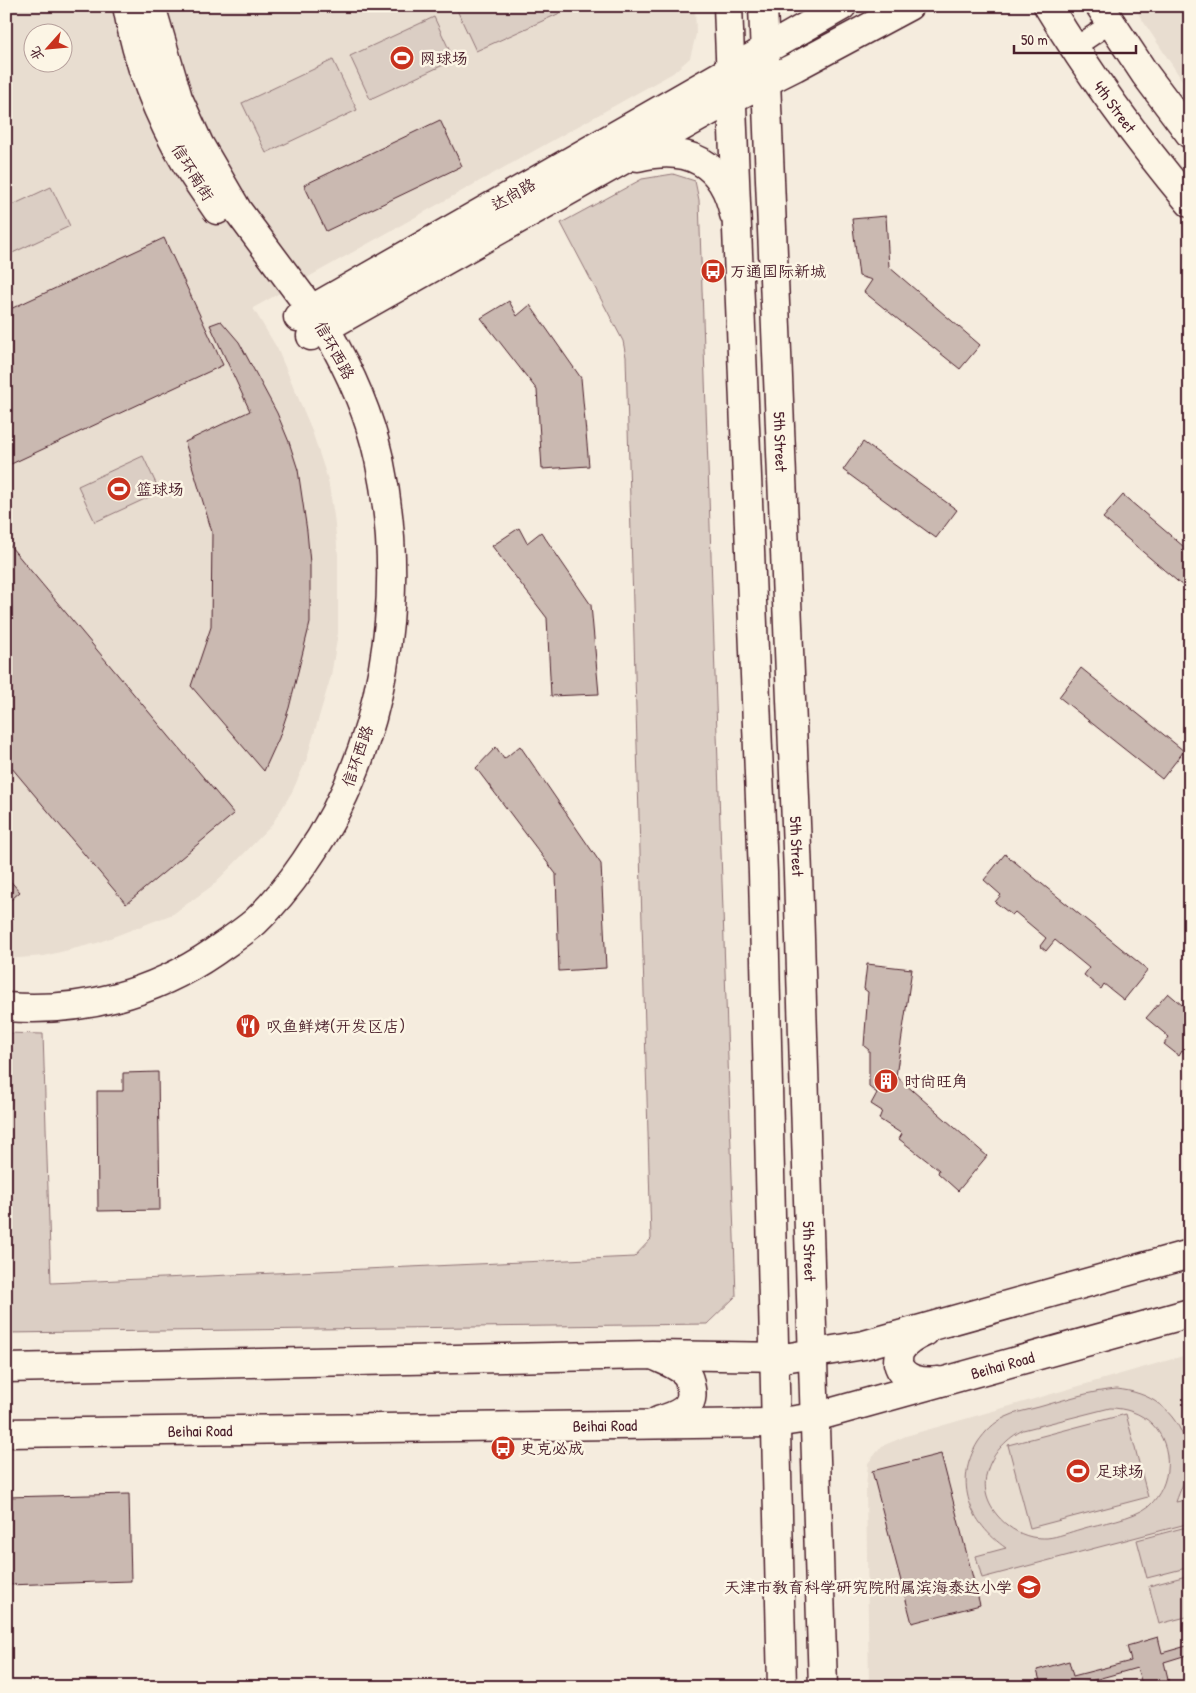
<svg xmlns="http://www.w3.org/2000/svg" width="1196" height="1693" font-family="'Patrick Hand','LXGW WenKai TC',sans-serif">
  <rect width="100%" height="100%" fill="#f5ecde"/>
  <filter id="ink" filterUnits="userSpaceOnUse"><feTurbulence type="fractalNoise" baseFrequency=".02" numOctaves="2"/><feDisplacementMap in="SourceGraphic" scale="10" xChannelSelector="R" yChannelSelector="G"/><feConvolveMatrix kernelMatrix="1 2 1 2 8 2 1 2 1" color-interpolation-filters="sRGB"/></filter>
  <g filter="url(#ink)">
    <path fill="#e8ddd0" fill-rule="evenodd" d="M 6,6 L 695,6 L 696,34 L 690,58 L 673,73 L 253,308 L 277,348 L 311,428 L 328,480 L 334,516 L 338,555 L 338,633 L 331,676 L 306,761 L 292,792 L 271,826 L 212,886 L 173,914 L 97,943 L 44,956 L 6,959 ZM 32,32 L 62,32 L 62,62 L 32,62 Z
      M 1133,6 L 1190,6 L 1190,92 Z
      M 1190,1354 L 1190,1687 L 869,1687 L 866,1488 L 868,1463 L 882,1446 L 906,1436 Z"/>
    <path fill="#dbcec4" stroke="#927678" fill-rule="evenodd" d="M 460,6 L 557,6 L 560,13 L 476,51 L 456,8 Z
      M 434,17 L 454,60 L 370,99 L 350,56 Z
      M 333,60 L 357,110 L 266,153 L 242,103 Z
      M 673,174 L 695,181 L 699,200 L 736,1296 L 707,1324 L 6,1333 L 6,1033 L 43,1034 L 51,1283 L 634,1257 L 651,1239 L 626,357 L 623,341 L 561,223 L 642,179 Z
      M 51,187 L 70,226 L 6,256 L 6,208 Z
      M 143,456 L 160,492 L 95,522 L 78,486 Z
      M 1117,1389 C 1124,1390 1132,1391 1140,1394 C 1168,1403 1191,1435 1188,1466 C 1186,1479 1180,1490 1176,1502 L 1190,1499 L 1190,1523 L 982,1578 L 976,1556 L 1006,1548 C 970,1523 953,1483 978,1442 C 985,1432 994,1422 1006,1417 C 1016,1412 1028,1410 1039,1407 C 1064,1400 1090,1391 1117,1389 ZM 1110,1408 C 1125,1408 1141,1413 1152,1424 C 1174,1446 1172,1485 1149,1506 C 1133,1519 1100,1523 1081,1529 C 1070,1532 1058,1537 1047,1538 C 1043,1538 1037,1538 1032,1537 C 1018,1534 1006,1526 997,1515 C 971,1484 992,1446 1023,1430 Z
      M 1126,1414 L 1148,1497 L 1030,1528 L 1008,1445 Z
      M 1190,1526 L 1190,1567 L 1147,1578 L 1137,1540 Z
      M 1190,1575 L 1190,1616 L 1159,1624 L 1149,1586 Z"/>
    <path fill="#cab9b1" stroke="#4a1f2b" d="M 440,120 L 462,166 L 326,231 L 304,185 Z
      M 886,216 L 889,267 L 980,345 L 960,369 L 864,292 L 872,280 L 859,276 L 852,219 Z
      M 164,238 L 223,365 L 9,465 L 6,459 L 6,311 Z
      M 509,301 L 517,316 L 530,305 L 581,378 L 589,466 L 542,469 L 537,390 L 481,318 Z
      M 221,321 L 239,342 L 277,413 L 289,442 L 298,470 L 307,531 L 310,563 L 310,623 L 289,708 L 279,738 L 264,771 L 191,686 L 211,627 L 212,532 L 185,442 L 250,411 L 210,325 Z
      M 863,442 L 957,510 L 936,538 L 843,470 Z
      M 1123,495 L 1190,552 L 1190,592 L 1103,518 Z
      M 519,528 L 527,543 L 541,532 L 591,605 L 599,694 L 551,696 L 547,618 L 492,546 Z
      M 6,541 L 234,814 L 126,904 L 6,761 Z
      M 1081,668 L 1184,751 L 1162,779 L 1059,697 Z
      M 520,746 L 601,864 L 606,968 L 559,971 L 556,874 L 476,768 L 496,747 L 504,759 Z
      M 1005,854 L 1148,970 L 1124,1000 L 1104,984 L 1101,989 L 1084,975 L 1089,968 L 1055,940 L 1046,951 L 1040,946 L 1046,938 L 1015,912 L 1012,915 L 995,902 L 1001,895 L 984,880 Z
      M 6,876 L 20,892 L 6,904 Z
      M 867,964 L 912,969 L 896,1076 L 987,1156 L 958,1191 L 938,1173 L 939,1170 L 899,1139 L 902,1134 L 879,1119 L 882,1111 L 871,1104 L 877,1093 L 869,1087 L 869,1050 L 864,1046 L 868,992 L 864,989 Z
      M 1168,993 L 1182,1005 L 1187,1000 L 1190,1002 L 1190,1058 L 1182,1051 L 1179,1056 L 1164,1044 L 1169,1037 L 1146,1018 Z
      M 158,1072 L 160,1210 L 98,1211 L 97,1091 L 123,1091 L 123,1073 Z
      M 941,1454 L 980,1605 L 912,1623 L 872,1471 Z
      M 129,1494 L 131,1581 L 6,1585 L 6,1497 Z
      M 1158,1637 L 1162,1653 L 1190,1645 L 1190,1654 L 1164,1662 L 1170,1687 L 1143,1687 L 1137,1668 L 1076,1685 L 1076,1687 L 1035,1687 L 1041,1685 L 1037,1670 L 1069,1661 L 1073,1676 L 1131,1661 L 1127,1646 Z"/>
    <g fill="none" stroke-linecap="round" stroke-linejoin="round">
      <defs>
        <path id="street" d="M 1074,48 L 1111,23"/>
        <g id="secondary">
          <path d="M 127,6 C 137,61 158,117 187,165 C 196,180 207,195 217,210"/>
          <path id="s1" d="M 1048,6 C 1089,74 1139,142 1190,203"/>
          <path d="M 1100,6 L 1145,74 L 1190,134"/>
          <path d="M 638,157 C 688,145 723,162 734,214"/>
          <path d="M 298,317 L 842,6"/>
          <path d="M 311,336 L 731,99 L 795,67 L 909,6"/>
          <path d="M 6,1007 C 81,1013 153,994 214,952 C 228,942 242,933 255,922 C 274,904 290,884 305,862 C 385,748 408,595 379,459 C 369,413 349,369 325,328 L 238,211 L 199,144 L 178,98 L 151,6"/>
        </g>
        <g id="primary">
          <path d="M 728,6 L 763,873 L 782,1687"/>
          <path id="s2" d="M 763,6 L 798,873 L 823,1687"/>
          <path d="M 925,1332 C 916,1336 905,1342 900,1351 C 898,1355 898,1359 898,1363 C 902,1380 923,1383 938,1381"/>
          <path d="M 655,1356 C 665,1361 683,1367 688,1377 C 690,1380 690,1386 691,1389 C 695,1410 674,1416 658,1421"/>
          <path d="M 6,1368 L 652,1355 L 790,1357 L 864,1345 L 1190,1254"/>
          <path id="s3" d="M 6,1433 L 775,1423 L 815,1417 L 1190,1313"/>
        </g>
      </defs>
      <use href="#street" stroke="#4a1f2b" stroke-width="22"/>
      <use href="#secondary" stroke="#4a1f2b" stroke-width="31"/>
      <use href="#primary" stroke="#4a1f2b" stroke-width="31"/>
      <use href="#street" stroke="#fcf5e5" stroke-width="19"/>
      <use href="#secondary" stroke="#fcf5e5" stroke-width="28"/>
      <use href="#primary" stroke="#fcf5e5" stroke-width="28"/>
    </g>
  </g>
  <defs>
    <symbol id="stadium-disc" viewBox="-11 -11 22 22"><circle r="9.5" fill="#c8321e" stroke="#fcf5e5"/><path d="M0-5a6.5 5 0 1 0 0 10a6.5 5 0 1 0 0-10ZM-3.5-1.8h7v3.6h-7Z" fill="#fff"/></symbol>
    <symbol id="bus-disc" viewBox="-11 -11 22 22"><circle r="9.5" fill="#c8321e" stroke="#fcf5e5"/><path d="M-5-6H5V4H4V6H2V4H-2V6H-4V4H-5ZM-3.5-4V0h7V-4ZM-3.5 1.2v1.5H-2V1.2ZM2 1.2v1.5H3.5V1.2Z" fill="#fff"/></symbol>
    <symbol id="restaurant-disc" viewBox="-11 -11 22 22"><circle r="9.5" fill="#c8321e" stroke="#fcf5e5"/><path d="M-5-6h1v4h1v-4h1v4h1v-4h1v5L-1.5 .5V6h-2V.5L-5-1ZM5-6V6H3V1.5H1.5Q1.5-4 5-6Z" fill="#fff"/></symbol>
    <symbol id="building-disc" viewBox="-11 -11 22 22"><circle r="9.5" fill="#c8321e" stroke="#fcf5e5"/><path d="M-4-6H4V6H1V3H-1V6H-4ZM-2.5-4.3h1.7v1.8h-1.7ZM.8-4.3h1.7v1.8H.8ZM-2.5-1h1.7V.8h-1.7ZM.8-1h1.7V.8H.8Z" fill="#fff"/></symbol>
    <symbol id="school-disc" viewBox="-11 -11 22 22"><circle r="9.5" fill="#c8321e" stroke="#fcf5e5"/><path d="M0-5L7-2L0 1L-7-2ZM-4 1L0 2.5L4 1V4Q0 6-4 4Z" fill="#fff"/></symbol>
  </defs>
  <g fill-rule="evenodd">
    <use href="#stadium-disc" x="388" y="44" width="28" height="28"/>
    <use href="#bus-disc" x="699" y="257" width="28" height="28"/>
    <use href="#stadium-disc" x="105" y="475" width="28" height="28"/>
    <use href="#restaurant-disc" x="234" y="1012" width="28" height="28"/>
    <use href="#building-disc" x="872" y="1067" width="28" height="28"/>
    <use href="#bus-disc" x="489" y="1434" width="28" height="28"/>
    <use href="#stadium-disc" x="1064" y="1457" width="28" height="28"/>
    <use href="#school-disc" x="1015" y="1573" width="28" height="28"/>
  </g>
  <g text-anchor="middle" stroke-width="5" stroke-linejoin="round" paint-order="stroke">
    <g font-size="16" fill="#4a1f2b" stroke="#fcf5e5" text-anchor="start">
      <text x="420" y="64">网球场</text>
      <text x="730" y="277">万通国际新城</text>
      <text x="136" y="495">篮球场</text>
      <text x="266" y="1032">叹鱼鲜烤(开发区店)</text>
      <text x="904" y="1087">时尚旺角</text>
      <text x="520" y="1454">史克必成</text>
      <text x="1096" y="1477">足球场</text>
      <text x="1012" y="1593" text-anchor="end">天津市教育科学研究院附属滨海泰达小学</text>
    </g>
    <g font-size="16" fill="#4a1f2b" stroke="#fcf5e5">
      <text dy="6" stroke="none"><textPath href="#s1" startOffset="121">4th Street</textPath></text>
      <text transform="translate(193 172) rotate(58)" y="6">信环南街</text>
      <text transform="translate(513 194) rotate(-30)" y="6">达尚路</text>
      <text transform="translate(335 350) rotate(61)" y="6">信环西路</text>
      <text dy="6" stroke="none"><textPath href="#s2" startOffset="436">5th Street</textPath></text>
      <text transform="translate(357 756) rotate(-71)" y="6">信环西路</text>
      <text dy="6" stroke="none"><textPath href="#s2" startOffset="841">5th Street</textPath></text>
      <text dy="6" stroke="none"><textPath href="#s2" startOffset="1246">5th Street</textPath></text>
      <text dy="6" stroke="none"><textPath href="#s3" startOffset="1004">Beihai Road</textPath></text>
      <text dy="6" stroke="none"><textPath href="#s3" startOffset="599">Beihai Road</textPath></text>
      <text dy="6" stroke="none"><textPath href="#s3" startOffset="194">Beihai Road</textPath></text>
    </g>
  </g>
  <rect width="1196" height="1693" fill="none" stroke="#fcf5e5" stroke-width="25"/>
  <rect x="12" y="12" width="1171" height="1668" fill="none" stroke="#4a1f2b" stroke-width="2" filter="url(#ink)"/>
  <g transform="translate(48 48) rotate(243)"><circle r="24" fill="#fcf5e5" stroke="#b59f9b"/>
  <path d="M0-4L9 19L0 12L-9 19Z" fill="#c8321e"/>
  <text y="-8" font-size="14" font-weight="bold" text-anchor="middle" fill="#4a1f2b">北</text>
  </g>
  <path d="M1014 45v8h122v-8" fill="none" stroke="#4a1f2b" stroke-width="2.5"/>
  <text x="1021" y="45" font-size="15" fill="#4a1f2b" stroke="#fcf5e5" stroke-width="4" paint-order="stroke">50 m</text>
</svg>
